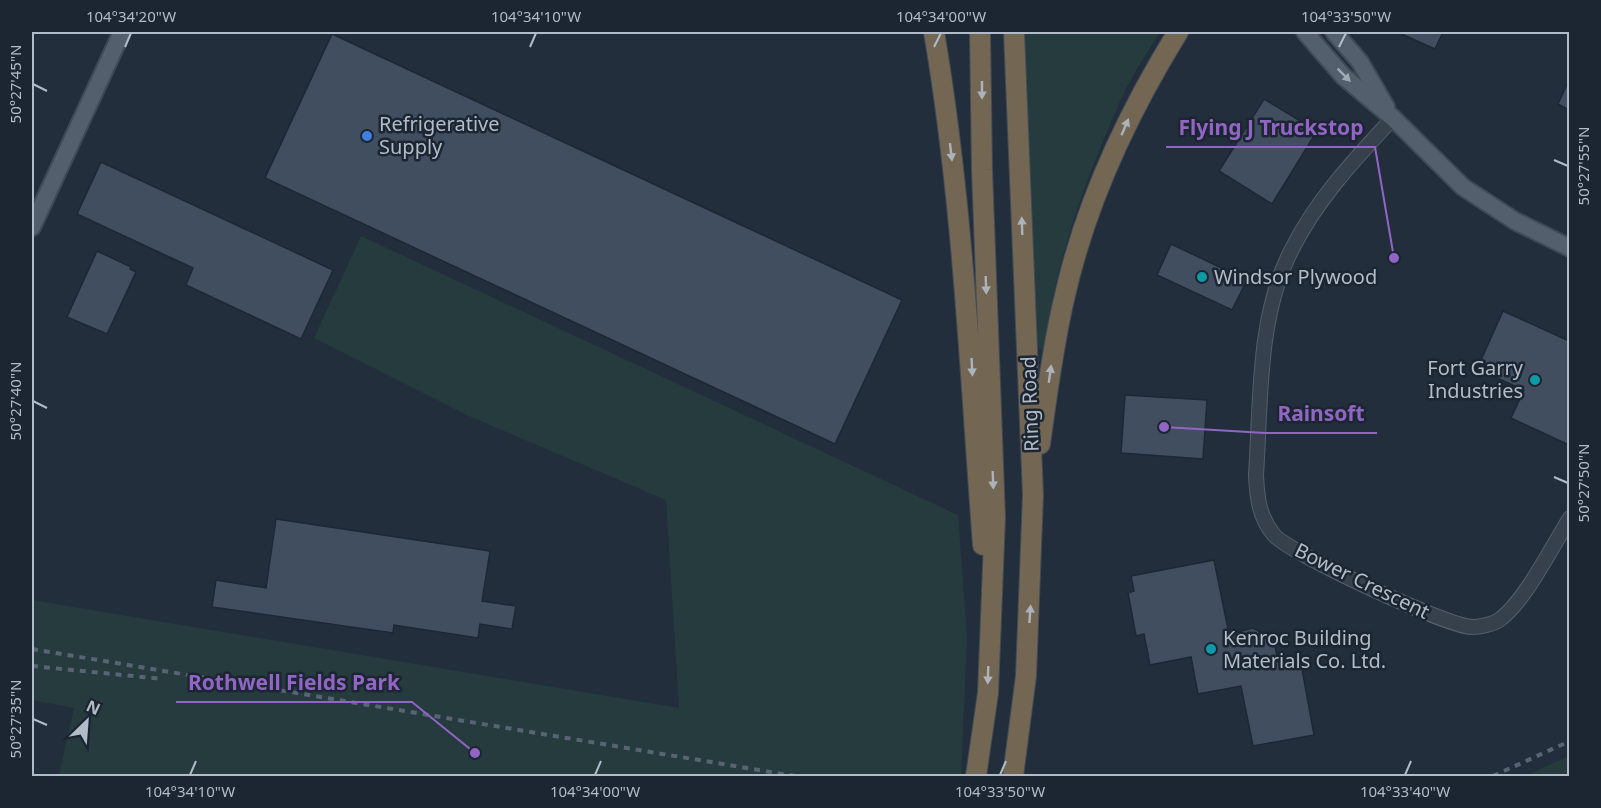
<svg xmlns="http://www.w3.org/2000/svg" width="1601" height="808" font-family="'Noto Sans',sans-serif">
  <rect width="100%" height="100%" fill="#232e3d"/>
  <path fill="#253b3e" d="M 1023,32 L 1160,32 C 1148,52 1133,73 1123,95 C 1088,173 1053,264 1045,350 L 1036,348 Z
    M 361,236 L 958,515 L 967,637 L 961,776 L 59,775 L 74,708 L 32,700 L 32,600 L 679,708 L 666,500 L 469,416 L 314,338 Z
    M 1569,756 L 1569,776 L 1525,776 Z"/>
  <path fill="#414e5f" stroke="#1e2734" stroke-width="1.5" d="M 1397,32 L 1443,32 L 1435,49 Z
    M 332,34 L 902,300 L 835,444 L 265,178 Z
    M 1569,80 L 1569,110 L 1558,104 Z
    M 1264,99 L 1317,131 L 1272,204 L 1219,171 Z
    M 101,162 L 333,270 L 301,339 L 186,285 L 193,268 L 77,214 Z
    M 1171,244 L 1247,280 L 1232,310 L 1157,275 Z
    M 97,251 L 131,267 L 130,269 L 136,272 L 107,334 L 67,317 Z
    M 1503,311 L 1569,341 L 1569,445 L 1511,418 L 1524,390 L 1477,369 Z
    M 1125,395 L 1207,400 L 1203,459 L 1121,453 Z
    M 276,519 L 490,551 L 482,601 L 516,606 L 512,629 L 480,624 L 478,638 L 394,625 L 393,633 L 212,607 L 216,580 L 266,588 Z
    M 1214,560 L 1229,634 L 1253,628 L 1274,640 L 1278,662 L 1300,658 L 1314,735 L 1253,746 L 1241,686 L 1198,694 L 1191,657 L 1150,665 L 1144,634 L 1136,636 L 1128,593 L 1134,591 L 1131,576 Z"/>
  <g fill="none" stroke-linecap="round" stroke-linejoin="round">
    <defs>
      <path id="minor" d="M 1393,118 C 1355,159 1317,199 1292,249 C 1257,316 1261,401 1256,475 C 1257,497 1259,517 1274,535 C 1289,553 1450,628 1473,627 C 1479,627 1494,624 1499,620 C 1524,603 1553,545 1570,518"/>
      <path id="major" d="M 1305,32 L 1343,76 L 1393,118 L 1463,187 L 1515,221 L 1570,248
        M 1334,32 L 1360,62 L 1386,107
        M 32,227 L 122,32"/>
      <path id="highway" d="M 934,32 C 963,202 970,373 983,545
        M 1040,444 C 1047,395 1053,345 1065,295 C 1086,202 1128,113 1178,32
        M 976,776 L 988,693 L 995,517 L 982,170 L 980,32
        M 1013,776 L 1026,676 L 1033,495 L 1014,32"/>
    </defs>
    <use href="#minor" stroke="#555e6b" stroke-width="16"/>
    <use href="#major" stroke="#404956" stroke-width="20"/>
    <use href="#highway" stroke="#424b58" stroke-width="22"/>
    <use href="#minor" stroke="#37404d" stroke-width="14"/>
    <use href="#major" stroke="#545f6d" stroke-width="16"/>
    <use href="#highway" stroke="#736753" stroke-width="20"/>
    <path stroke="#586474" stroke-width="4" stroke-dasharray="6 6" stroke-linecap="butt" d="M 32,649 L 795,776
      M 32,666 L 163,679
      M 1493,776 L 1570,741"/>
  </g>
  <defs><path id="oneway-solid" d="M-6-.8H1V-3.2L6.5 0L1 3.2V.8H-6Z" transform="scale(1.5)"/></defs>
  <use fill="#9fa9b6" href="#oneway-solid" transform="translate(1344 75) rotate(45)"/>
  <g fill="#acb3bc">
    <use href="#oneway-solid" transform="translate(982 90) rotate(90)"/>
    <use href="#oneway-solid" transform="translate(1125 127) rotate(-67)"/>
    <use href="#oneway-solid" transform="translate(951 152) rotate(83)"/>
    <use href="#oneway-solid" transform="translate(1022 226) rotate(-92)"/>
    <use href="#oneway-solid" transform="translate(986 285) rotate(88)"/>
    <use href="#oneway-solid" transform="translate(972 367) rotate(87)"/>
    <use href="#oneway-solid" transform="translate(1050 374) rotate(-82)"/>
    <use href="#oneway-solid" transform="translate(993 480) rotate(88)"/>
    <use href="#oneway-solid" transform="translate(1030 614) rotate(-86)"/>
    <use href="#oneway-solid" transform="translate(988 675) rotate(92)"/>
  </g>
  <path fill="none" stroke="#b2bbc8" stroke-width="2" d="M 125,47 L 131,33M 530,47 L 536,33M 934,47 L 941,33M 1339,47 L 1346,33M 33,84 L 47,91M 1554,160 L 1568,166M 33,401 L 47,408M 1554,477 L 1568,483M 33,719 L 47,725M 190,775 L 196,761M 595,775 L 601,761M 1000,775 L 1006,761M 1405,775 L 1411,761"/>
  <circle fill="#3f7fe0" stroke="#1c2532" stroke-width="2" cx="367" cy="136" r="6"/>
  <g fill="#0f9aa8" stroke="#1c2532" stroke-width="2">
    <circle cx="1202" cy="277" r="6"/>
    <circle cx="1535" cy="380" r="6"/>
    <circle cx="1211" cy="649" r="6"/>
  </g>
  <g text-anchor="middle" stroke-width="5" stroke-linejoin="round" paint-order="stroke">
    <g font-size="20" fill="#b2bbc8" stroke="#1c2532" text-anchor="start">
      <text x="379" y="131">Refrigerative<tspan x="379" dy="23">Supply</tspan></text>
      <text x="1214" y="284">Windsor Plywood</text>
      <text x="1523" y="375" text-anchor="end">Fort Garry<tspan x="1523" dy="23">Industries</tspan></text>
      <text x="1223" y="645">Kenroc Building<tspan x="1223" dy="23">Materials Co. Ltd.</tspan></text>
    </g>
    <g font-size="20" fill="#b2bbc8" stroke="#1c2532">
      <text transform="translate(1030 404) rotate(-92)" y="7">Ring Road</text>
      <text transform="translate(1362 581) rotate(26)" y="7">Bower Crescent</text>
    </g>
  </g>
  <path fill="none" stroke="#9165c3" stroke-width="2" d="M1394 258L1375 147H1166M1164 427L1265 433H1377M475 753L412 702H176"/>
  <g fill="#9165c3" stroke="#1c2532" stroke-width="2">
    <circle cx="1394" cy="258" r="6"/>
    <circle cx="1164" cy="427" r="6"/>
    <circle cx="475" cy="753" r="6"/>
  </g>
  <g font-size="21" text-anchor="middle" font-weight="bold" fill="#9165c3" stroke="#1c2532" stroke-width="5" stroke-linejoin="round" paint-order="stroke">
    <text x="1271" y="135">Flying J Truckstop</text>
    <text x="1321" y="421">Rainsoft</text>
    <text x="294" y="690">Rothwell Fields Park</text>
  </g>
  <rect width="1601" height="808" fill="none" stroke="#1c2532" stroke-width="66"/>
  <g transform="translate(87 721) rotate(25)" stroke="#1c2532" stroke-width="4.5" paint-order="stroke">
  <path d="M0-4.5L10 22L0 15L-10 22Z" fill="#b2bbc8"/>
  <text y="-9" font-size="16" font-weight="bold" text-anchor="middle" fill="#b2bbc8">N</text>
  </g>
  <rect x="33" y="33" width="1535" height="742" fill="none" stroke="#b2bbc8" stroke-width="2"/>
  <g font-size="15" text-anchor="middle" fill="#b2bbc8">
    <text x="131" y="22">104°34'20"W</text>
    <text x="536" y="22">104°34'10"W</text>
    <text x="941" y="22">104°34'00"W</text>
    <text x="1346" y="22">104°33'50"W</text>
    <text transform="translate(16 84) rotate(-90)" y="5">50°27'45"N</text>
    <text transform="translate(1584 166) rotate(-90)" y="5">50°27'55"N</text>
    <text transform="translate(16 401) rotate(-90)" y="5">50°27'40"N</text>
    <text transform="translate(1584 483) rotate(-90)" y="5">50°27'50"N</text>
    <text transform="translate(16 719) rotate(-90)" y="5">50°27'35"N</text>
    <text x="190" y="797">104°34'10"W</text>
    <text x="595" y="797">104°34'00"W</text>
    <text x="1000" y="797">104°33'50"W</text>
    <text x="1405" y="797">104°33'40"W</text>
  </g>
</svg>
